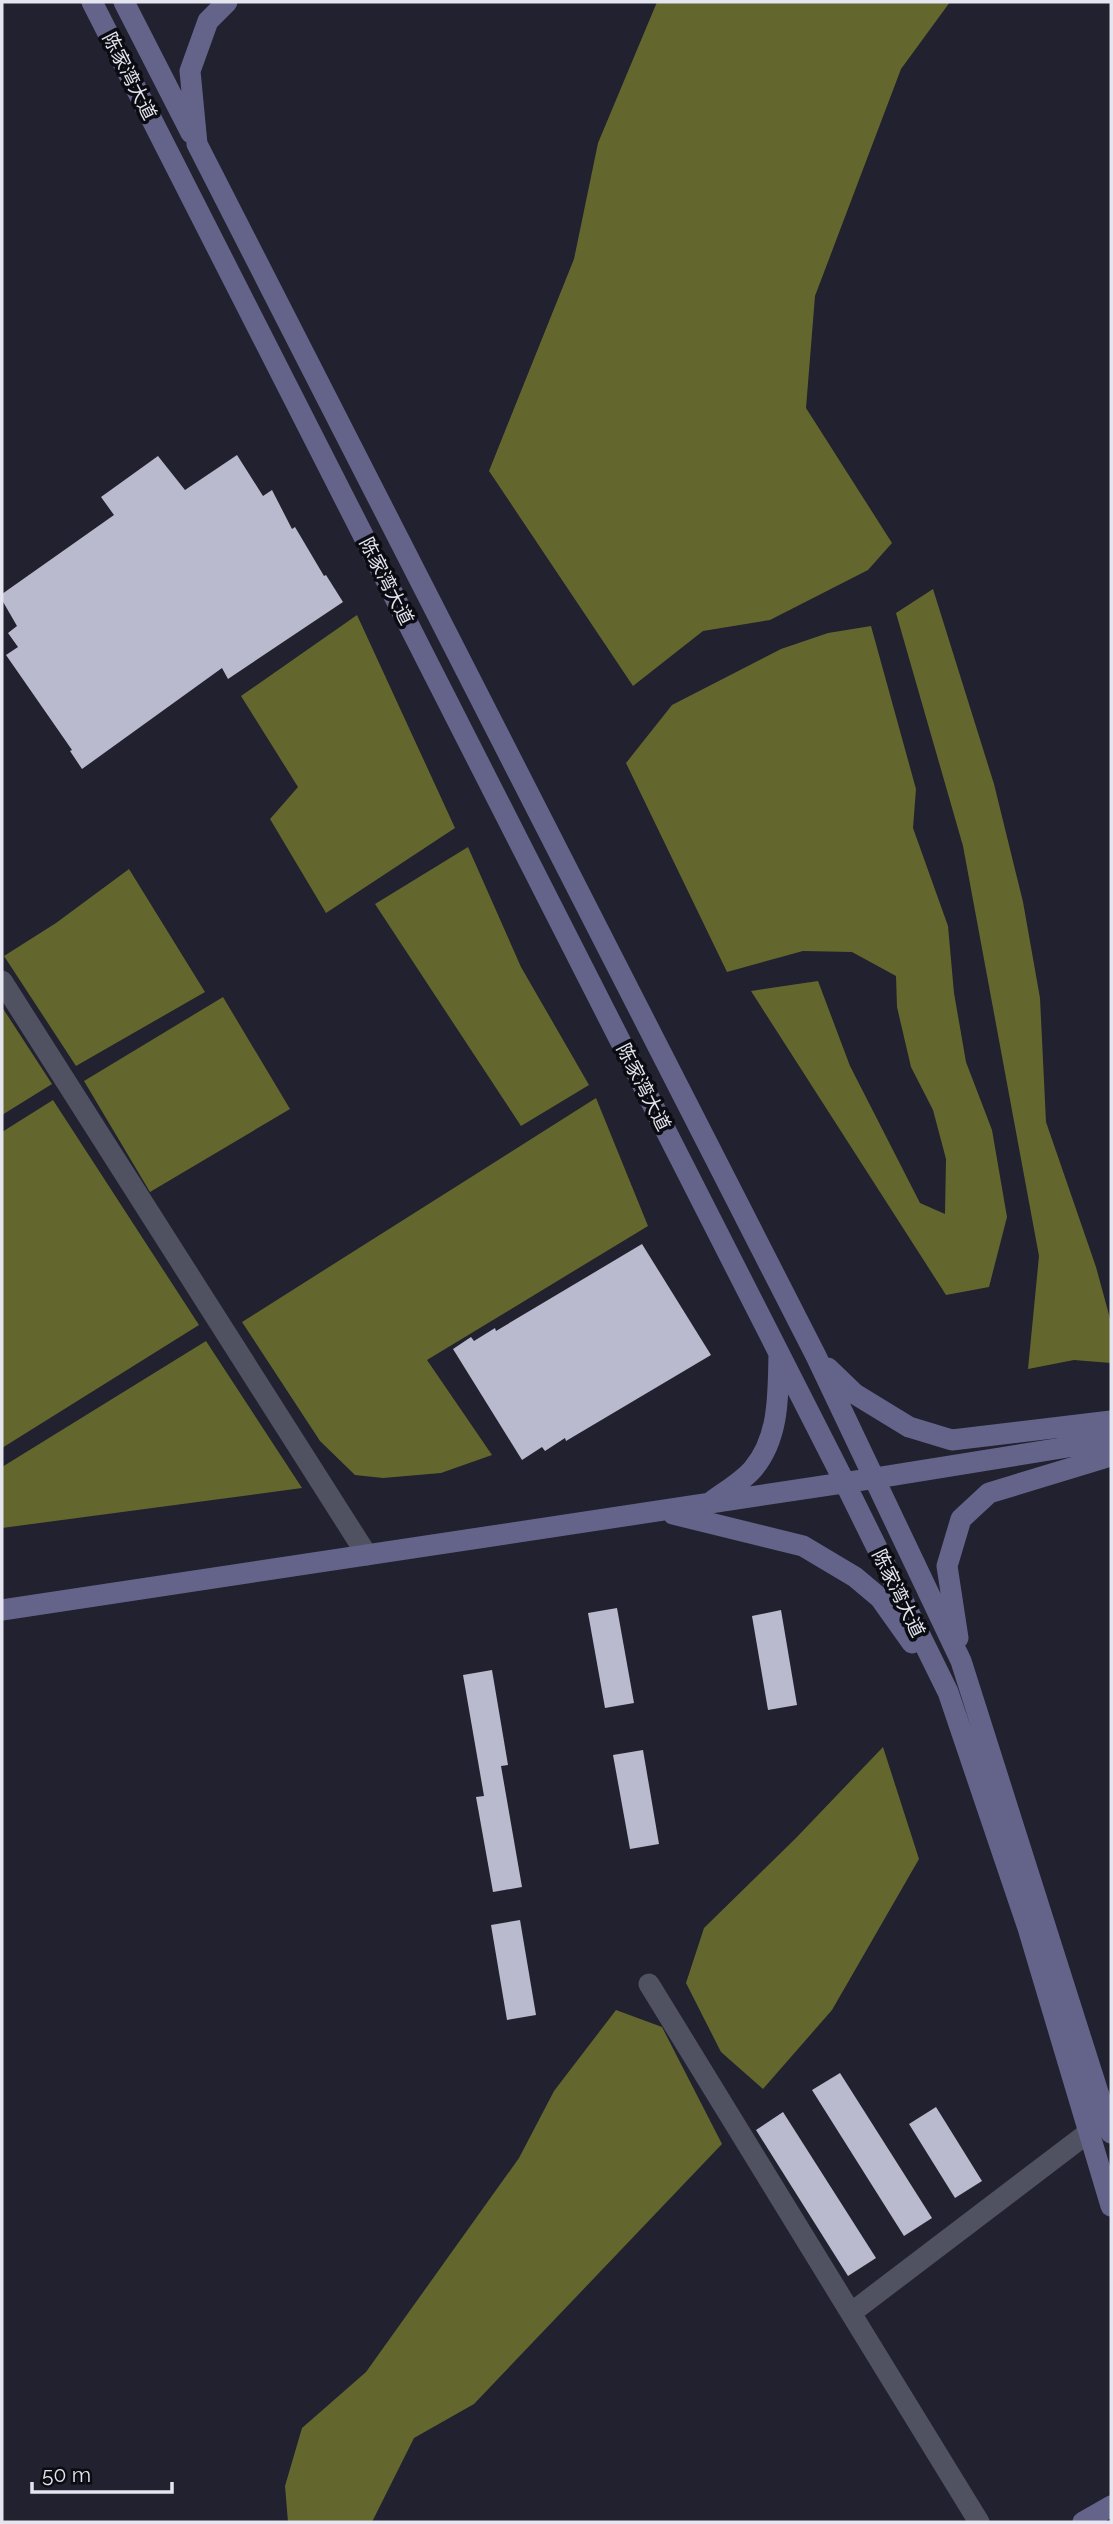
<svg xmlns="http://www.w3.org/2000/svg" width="1113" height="2524" font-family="Raleway,'Noto Sans SC',sans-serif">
  <rect width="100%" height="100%" fill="#21212f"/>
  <path fill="#63672d" d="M 657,2 L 950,2 L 901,69 L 815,296 L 806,408 L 892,543 L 868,570 L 770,620 L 703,631 L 633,686 L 489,471 L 574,259 L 598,143 Z
    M 933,589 L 994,784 L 1023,902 L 1040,998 L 1046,1122 L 1096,1267 L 1111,1322 L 1111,1363 L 1074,1360 L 1028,1369 L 1039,1256 L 963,846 L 896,613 Z
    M 357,615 L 455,828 L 326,913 L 270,819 L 298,787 L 241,696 Z
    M 871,626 L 916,789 L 913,828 L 948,926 L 954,993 L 966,1062 L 992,1130 L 1007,1217 L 989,1287 L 946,1295 L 751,991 L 818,981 L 850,1066 L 920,1203 L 945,1214 L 946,1159 L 933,1110 L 911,1067 L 897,1007 L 896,976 L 852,952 L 803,951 L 727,972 L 626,763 L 672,705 L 781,649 L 828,633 Z
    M 468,847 L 521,967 L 589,1085 L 521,1126 L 375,904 Z
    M 129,869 L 205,992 L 76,1066 L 4,956 L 56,923 Z
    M 223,997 L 290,1109 L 150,1192 L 84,1081 Z
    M 2,1007 L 52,1084 L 2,1115 Z
    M 596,1098 L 648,1226 L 427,1360 L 492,1455 L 441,1473 L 383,1478 L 355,1475 L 320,1441 L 242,1322 Z
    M 53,1100 L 199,1325 L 2,1448 L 2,1132 Z
    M 206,1341 L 302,1488 L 2,1528 L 2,1467 Z
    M 883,1747 L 919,1859 L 832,2010 L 763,2089 L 721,2052 L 686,1983 L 704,1928 L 796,1838 Z
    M 616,2010 L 662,2027 L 722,2144 L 474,2404 L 414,2438 L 372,2522 L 288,2522 L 285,2486 L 302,2428 L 366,2372 L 519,2158 L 554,2091 Z"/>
  <path fill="#b9bacd" d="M 237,455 L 263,496 L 272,490 L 292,529 L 295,527 L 324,576 L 326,575 L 343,602 L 228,679 L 222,668 L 82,769 L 70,751 L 72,750 L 6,655 L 18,647 L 8,633 L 17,626 L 2,600 L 2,594 L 114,515 L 101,497 L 158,456 L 185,490 Z
    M 642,1244 L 711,1355 L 566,1441 L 565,1438 L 545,1451 L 542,1447 L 522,1460 L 453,1349 L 471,1337 L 474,1341 L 495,1328 L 496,1331 Z
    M 617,1608 L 634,1703 L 605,1708 L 588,1613 Z
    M 781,1610 L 797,1705 L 768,1710 L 752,1616 Z
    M 492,1670 L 508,1765 L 501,1766 L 522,1887 L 493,1892 L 476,1797 L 484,1796 L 463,1675 Z
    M 643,1750 L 659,1844 L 630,1849 L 613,1755 Z
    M 520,1920 L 536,2015 L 507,2020 L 491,1925 Z
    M 840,2073 L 932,2218 L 904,2236 L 812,2090 Z
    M 936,2107 L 982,2181 L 955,2198 L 909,2124 Z
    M 783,2112 L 876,2258 L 848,2276 L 756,2130 Z"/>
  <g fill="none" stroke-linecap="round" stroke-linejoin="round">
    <path stroke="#505161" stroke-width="21" d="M 2,981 L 367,1555
      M 649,1984 L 979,2522
      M 851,2313 L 1089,2132"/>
    <path stroke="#64648b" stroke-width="21" d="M 92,2 L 845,1483 L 948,1692 L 1028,1928 L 1111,2206
      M 124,2 L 191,133
      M 227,2 L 208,21 L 190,71 L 197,144 L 816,1356 L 961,1661 L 1111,2133
      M 828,1368 L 855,1394 L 909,1427 L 952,1440 L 1111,1421
      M 711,1502 C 724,1492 742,1482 753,1469 C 780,1437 778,1393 779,1354
      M 673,1514 L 803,1546 L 855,1577 L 880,1598 L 912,1643
      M 2,1610 L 876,1478 L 1111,1440
      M 958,1638 L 947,1566 L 961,1519 L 989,1493 L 1111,1456
      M 1083,2522 L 1111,2506"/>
  </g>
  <g text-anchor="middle" stroke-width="7" stroke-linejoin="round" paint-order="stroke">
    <g font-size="19" fill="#e4e5ef" stroke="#0b0b12">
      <text transform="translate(130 76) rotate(63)" y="7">陈家湾大道</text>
      <text transform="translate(387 581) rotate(63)" y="7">陈家湾大道</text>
      <text transform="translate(644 1087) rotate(63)" y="7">陈家湾大道</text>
      <text transform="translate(899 1593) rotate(64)" y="7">陈家湾大道</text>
    </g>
  </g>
  <rect width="1113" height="2524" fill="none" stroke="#e4e5ef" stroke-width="7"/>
  <path d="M32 2482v10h140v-10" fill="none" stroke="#e4e5ef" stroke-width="3.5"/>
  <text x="42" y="2482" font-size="21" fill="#e4e5ef" stroke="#0b0b12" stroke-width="5" paint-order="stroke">50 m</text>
</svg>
